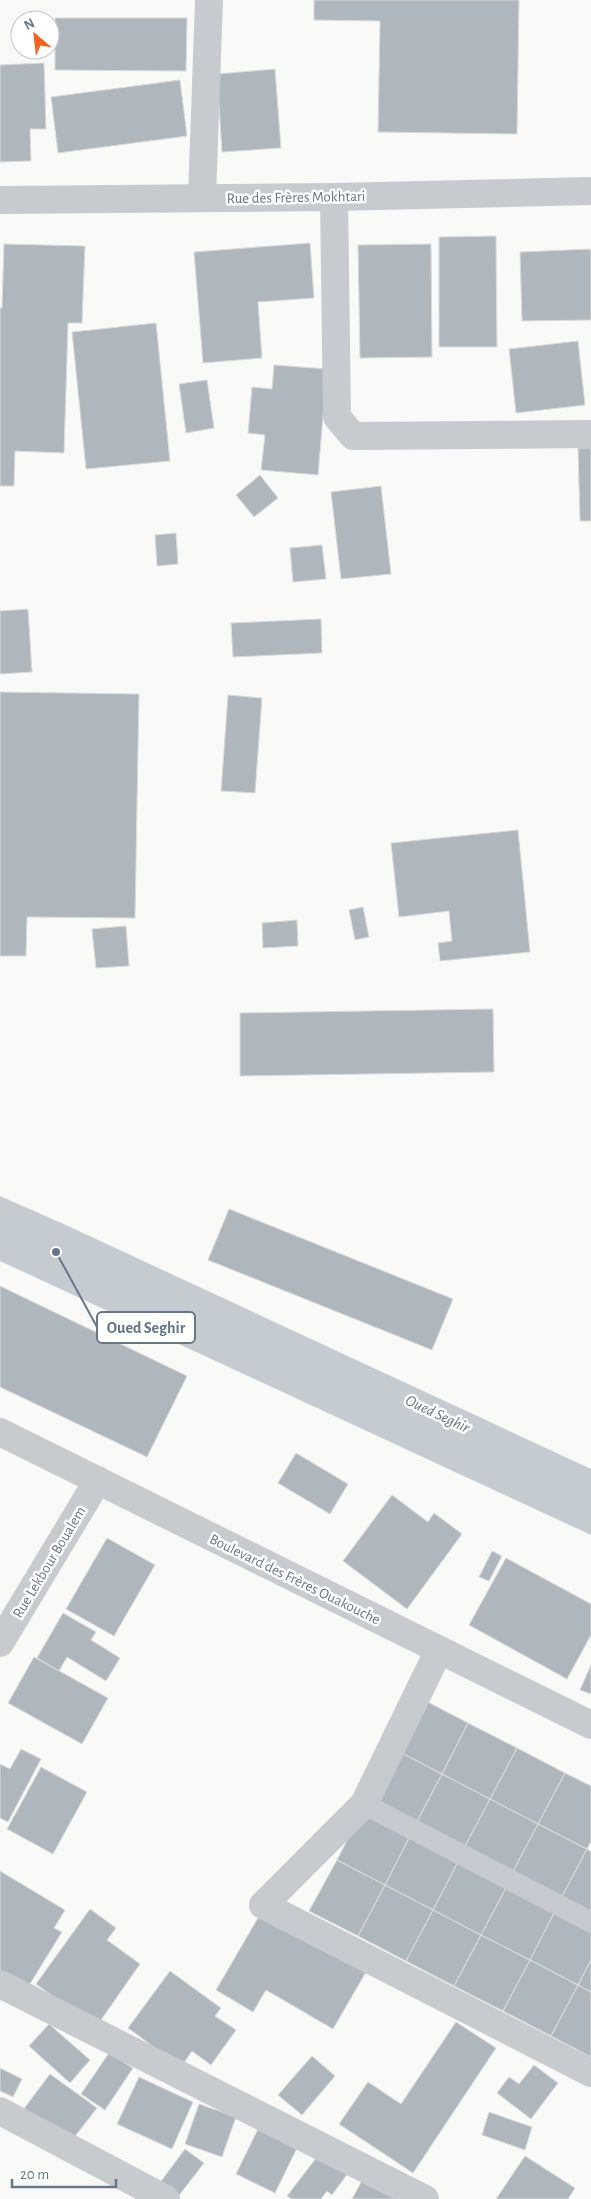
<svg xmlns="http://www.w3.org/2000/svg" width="591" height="2199" font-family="'Alegreya Sans',sans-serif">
  <rect width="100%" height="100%" fill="#f9f9f7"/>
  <path fill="#c4ccd2" d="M 0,1196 L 68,1226 L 591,1469 L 591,1535 L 0,1261 Z"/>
  <path fill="#afb7be" stroke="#dbdbd9" d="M 314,0 L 519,0 L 517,134 L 378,132 L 380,21 L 314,20 Z
    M 55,18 L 187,18 L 186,71 L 55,70 Z
    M 44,63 L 46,129 L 30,129 L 31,161 L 0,162 L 0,65 Z
    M 275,69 L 281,148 L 222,152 L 217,74 Z
    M 180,80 L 187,136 L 58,153 L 51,97 Z
    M 496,236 L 497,347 L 439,347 L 439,237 Z
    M 310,243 L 314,298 L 258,302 L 262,358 L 203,363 L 194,252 Z
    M 4,244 L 85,246 L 82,323 L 68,323 L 64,453 L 15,451 L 14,486 L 0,486 L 0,308 L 2,308 Z
    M 431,244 L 432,357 L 360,358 L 358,245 Z
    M 591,249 L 591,320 L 522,321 L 520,252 Z
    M 156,323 L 170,461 L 86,469 L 72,332 Z
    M 578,341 L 585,405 L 516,413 L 509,349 Z
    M 274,365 L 327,369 L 318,475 L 261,470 L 265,435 L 248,433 L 252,387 L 272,389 Z
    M 207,380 L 214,428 L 186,433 L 179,384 Z
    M 578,448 L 591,448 L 591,521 L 580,521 Z
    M 260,475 L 278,498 L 254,517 L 236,495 Z
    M 381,486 L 391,574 L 341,579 L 331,492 Z
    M 176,533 L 178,564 L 157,566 L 155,535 Z
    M 322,545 L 326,579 L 293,582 L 290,548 Z
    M 28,609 L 32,672 L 0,674 L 0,611 Z
    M 321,619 L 322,653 L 233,657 L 231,623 Z
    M 0,692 L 139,694 L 135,918 L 27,917 L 26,956 L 0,956 Z
    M 228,695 L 262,698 L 255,793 L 221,791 Z
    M 518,830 L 530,952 L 440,961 L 438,943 L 452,941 L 449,911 L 399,917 L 391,843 Z
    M 363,907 L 369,937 L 355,940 L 349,910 Z
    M 297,920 L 298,946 L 263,948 L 262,923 Z
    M 126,926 L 129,966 L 96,968 L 92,929 Z
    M 493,1009 L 494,1072 L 240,1076 L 240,1013 Z
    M 229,1209 L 453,1299 L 432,1350 L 208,1260 Z
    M 0,1286 L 187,1376 L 147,1457 L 0,1387 Z
    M 296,1453 L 348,1484 L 330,1514 L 278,1483 Z
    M 392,1495 L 428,1522 L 434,1513 L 462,1534 L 407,1609 L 343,1561 Z
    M 107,1538 L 155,1565 L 114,1636 L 66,1609 Z
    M 492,1551 L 502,1556 L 489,1581 L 479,1577 Z
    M 506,1558 L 591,1604 L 591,1635 L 567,1679 L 469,1625 Z
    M 63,1613 L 96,1632 L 91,1640 L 120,1658 L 106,1681 L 67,1657 L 59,1671 L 37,1658 Z
    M 34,1657 L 108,1698 L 82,1744 L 8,1703 Z
    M 591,1665 L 591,1694 L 580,1690 Z
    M 420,1698 L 468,1723 L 442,1774 L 394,1749 Z
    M 468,1723 L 517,1748 L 490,1799 L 442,1774 Z
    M 517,1748 L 565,1773 L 538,1824 L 490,1799 Z
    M 21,1749 L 41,1759 L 8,1822 L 0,1818 L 0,1764 L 10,1769 Z
    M 394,1749 L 442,1774 L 415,1825 L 366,1800 Z
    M 41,1767 L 87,1792 L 53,1854 L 7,1829 Z
    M 565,1773 L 591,1786 L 591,1841 L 587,1849 L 538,1824 Z
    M 442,1774 L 490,1799 L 463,1850 L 415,1825 Z
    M 490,1799 L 538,1824 L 511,1875 L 463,1850 Z
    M 363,1809 L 411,1834 L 385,1885 L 337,1860 Z
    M 538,1824 L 587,1849 L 560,1900 L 511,1875 Z
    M 411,1834 L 460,1858 L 433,1910 L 385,1885 Z
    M 587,1849 L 591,1852 L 591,1917 L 560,1900 Z
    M 460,1858 L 508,1884 L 481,1935 L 433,1910 Z
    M 337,1860 L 385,1885 L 358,1936 L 309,1911 Z
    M 0,1871 L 65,1910 L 54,1928 L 62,1932 L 28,1987 L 0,1970 Z
    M 508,1884 L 556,1909 L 530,1960 L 481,1935 Z
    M 385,1885 L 433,1910 L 406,1961 L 358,1936 Z
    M 90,1909 L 116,1928 L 107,1940 L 140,1964 L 96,2027 L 36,1984 Z
    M 556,1909 L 591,1927 L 591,1960 L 578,1985 L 530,1960 Z
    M 433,1910 L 481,1935 L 454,1986 L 406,1961 Z
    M 262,1911 L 366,1972 L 333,2029 L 266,1990 L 253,2012 L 216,1990 Z
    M 481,1935 L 530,1960 L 503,2011 L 454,1986 Z
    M 530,1960 L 578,1985 L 551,2036 L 503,2011 Z
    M 591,1960 L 591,1992 L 578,1985 Z
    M 170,1971 L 221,2008 L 215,2016 L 236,2030 L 211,2065 L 192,2051 L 181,2067 L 128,2028 Z
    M 578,1985 L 591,1992 L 591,2057 L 551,2036 Z
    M 456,2022 L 496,2048 L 413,2173 L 339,2124 L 368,2082 L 401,2104 Z
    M 49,2024 L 90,2060 L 70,2083 L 29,2046 Z
    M 109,2053 L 133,2068 L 105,2110 L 81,2094 Z
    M 312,2056 L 335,2076 L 302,2115 L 278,2095 Z
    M 534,2065 L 558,2083 L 531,2119 L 497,2093 L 509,2077 L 519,2084 Z
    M 0,2068 L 22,2079 L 13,2097 L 0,2091 Z
    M 50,2074 L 97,2108 L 69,2144 L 23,2110 Z
    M 139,2077 L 193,2102 L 172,2149 L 117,2124 Z
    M 199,2104 L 236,2117 L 222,2157 L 185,2144 Z
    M 489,2112 L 532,2127 L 525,2150 L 482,2135 Z
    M 258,2129 L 297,2148 L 275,2193 L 236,2174 Z
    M 185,2149 L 204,2163 L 177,2198 L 159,2184 Z
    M 320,2153 L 348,2173 L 332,2195 L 327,2191 L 321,2199 L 292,2199 L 287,2196 Z
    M 525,2156 L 575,2188 L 568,2199 L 496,2199 Z
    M 364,2177 L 395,2193 L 392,2199 L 352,2199 Z"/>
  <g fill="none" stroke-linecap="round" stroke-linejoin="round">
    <path stroke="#c7cacf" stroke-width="21" d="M 364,1804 L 591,1922"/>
    <path stroke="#c7cacf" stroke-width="28" d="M 334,197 L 337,417 L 353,436 L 591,434
      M 202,198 L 209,0
      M 0,1432 L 591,1725
      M 0,1643 L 98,1480
      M 439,1650 L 364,1804 L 263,1905 L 591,2073
      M 0,1984 L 425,2199
      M 0,2111 L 166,2199"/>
    <path stroke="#c7cacf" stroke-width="28" d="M 0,200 L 334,197 L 591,191"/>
  </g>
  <g text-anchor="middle" stroke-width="5" stroke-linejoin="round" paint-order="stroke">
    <g font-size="15" fill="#66778a" stroke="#fff">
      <text transform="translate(296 197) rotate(-1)" y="5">Rue des Frères Mokhtari</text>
      <text transform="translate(49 1562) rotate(-59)" y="5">Rue Lekbour Boualem</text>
      <text transform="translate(295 1579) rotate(26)" y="5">Boulevard des Frères Ouakouche</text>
    </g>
    <g font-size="16" font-style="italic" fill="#637885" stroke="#fff">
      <text transform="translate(438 1413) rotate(25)" y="6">Oued Seghir</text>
    </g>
  </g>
  <path fill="none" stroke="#66778a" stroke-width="2" d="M56 1252L97 1327"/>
  <circle fill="#66778a" stroke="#fff" stroke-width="2" cx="56" cy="1252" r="5"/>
  <rect fill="#fff" stroke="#66778a" stroke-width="2" x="97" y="1312" width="98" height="31" rx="5"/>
  <g font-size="16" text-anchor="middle" font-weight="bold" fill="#66778a">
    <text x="146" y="1333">Oued Seghir</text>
  </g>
  <g transform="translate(35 35) rotate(332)"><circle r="24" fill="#ffffff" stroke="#c2c9d0"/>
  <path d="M0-4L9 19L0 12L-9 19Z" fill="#f06321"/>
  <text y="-8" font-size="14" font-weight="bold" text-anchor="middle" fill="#66778a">N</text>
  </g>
  <path d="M12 2179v8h104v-8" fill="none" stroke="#66778a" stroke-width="2.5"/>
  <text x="20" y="2179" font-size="15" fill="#66778a" stroke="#ffffff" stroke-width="4" paint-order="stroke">20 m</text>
</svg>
